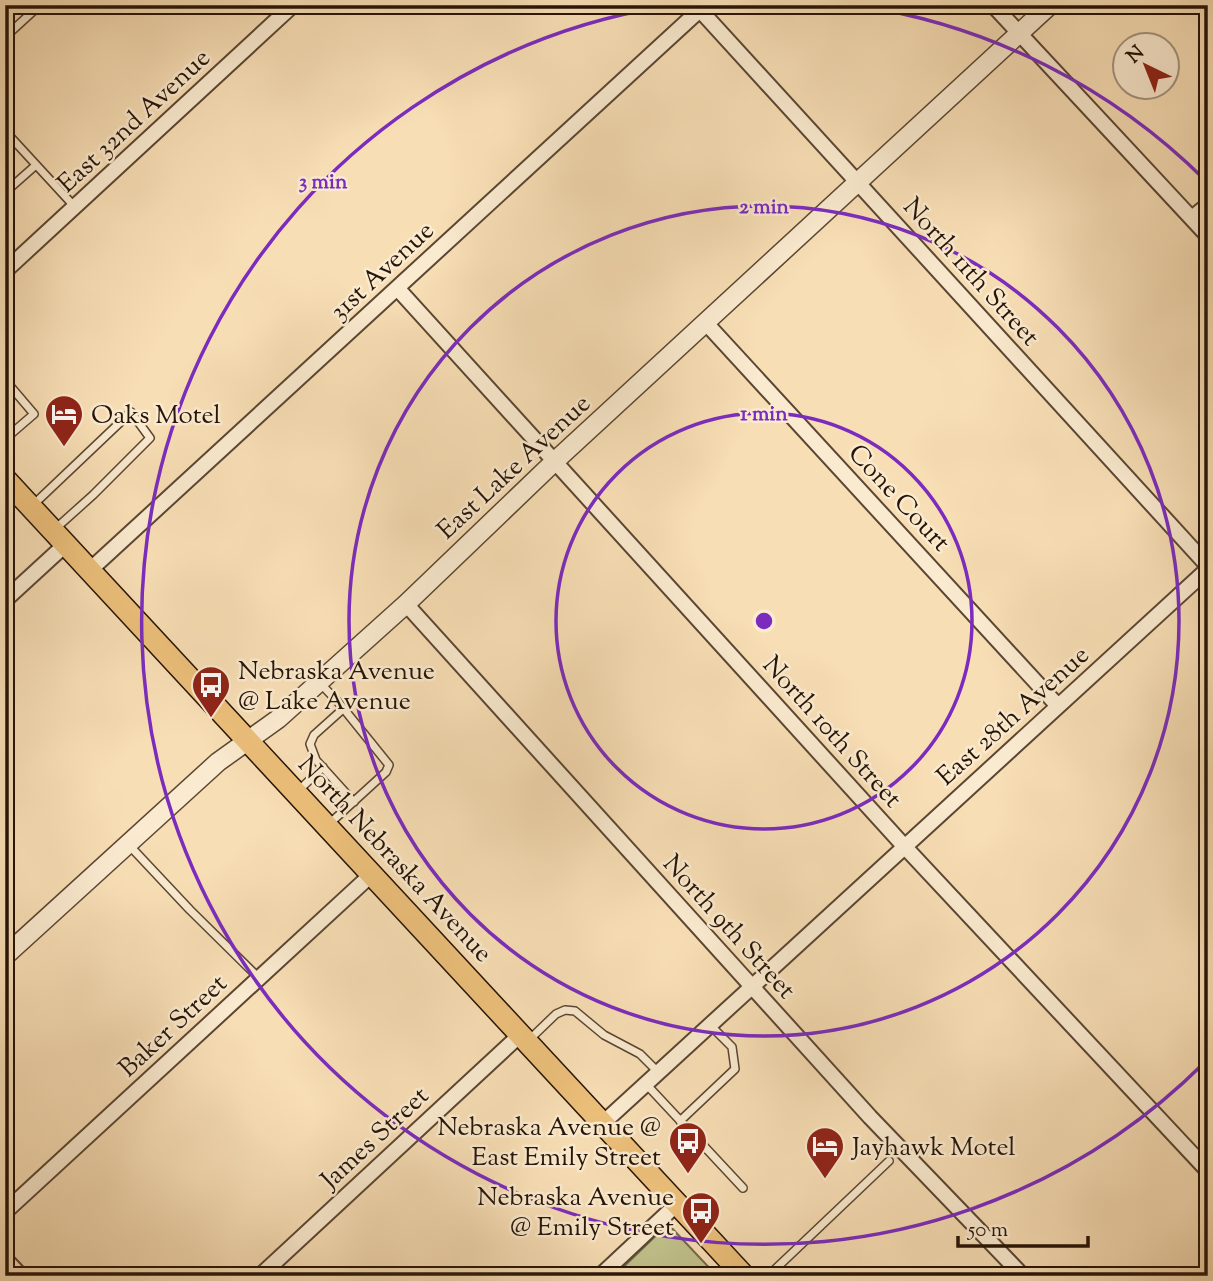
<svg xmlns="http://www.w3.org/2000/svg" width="1213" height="1281" font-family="'Sorts Mill Goudy',serif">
  <rect width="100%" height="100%" fill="#f8deb5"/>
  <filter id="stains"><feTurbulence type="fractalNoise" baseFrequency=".00286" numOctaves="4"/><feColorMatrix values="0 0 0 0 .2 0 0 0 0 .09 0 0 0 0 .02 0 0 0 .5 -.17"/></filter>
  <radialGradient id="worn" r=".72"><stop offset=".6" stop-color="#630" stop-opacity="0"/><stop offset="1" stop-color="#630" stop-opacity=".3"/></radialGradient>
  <path fill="#c0c08b" stroke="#736a49" stroke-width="2" d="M 668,1224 L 717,1276 L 614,1276 Z"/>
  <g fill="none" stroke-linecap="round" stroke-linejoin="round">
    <defs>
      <path id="service" d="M 5,37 L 40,5
        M 5,131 L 74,206
        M 5,147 L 16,143
        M 10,188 L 36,165
        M 5,380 L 34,414 L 5,439
        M 32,506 L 131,412 L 150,438 L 93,495 L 54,530
        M 319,682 L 339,703 L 389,765 L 386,772 L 328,825
        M 343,709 L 314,735 L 310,744 L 316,760 L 354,802
        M 297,792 L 323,767
        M 128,844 L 190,910 L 259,978
        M 530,1039 L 556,1014 L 565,1010 L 575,1011 L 604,1035 L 640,1054 L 658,1072
        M 646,1084 L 743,1188
        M 680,1121 L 735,1069 L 732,1047 L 710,1025
        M 768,1276 L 889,1161"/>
      <path id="minor" d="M 993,5 L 1208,236
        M 700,10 L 1208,566
        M 1192,218 L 1208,205
        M 5,271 L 293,5
        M 398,289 L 904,846 L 1208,1171
        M 705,322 L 1058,706
        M 90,570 L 705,5
        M 5,600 L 66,544
        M 406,604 L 870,1117 L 1023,1276
        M 602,1124 L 1208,569
        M 5,1212 L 372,874
        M 5,1259 L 21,1276
        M 260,1276 L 521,1034
        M 600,1276 L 677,1204
        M 1204,1276 L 1208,1272"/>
      <path id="tertiary" d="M 5,956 L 218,762 L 278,719 L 406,604 L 554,462 L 1050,5"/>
      <path id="primary" d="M 5,479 L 744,1276"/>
    </defs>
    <use href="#service" stroke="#5a4632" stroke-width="10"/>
    <use href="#minor" stroke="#5a4632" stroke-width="18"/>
    <use href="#tertiary" stroke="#5a4632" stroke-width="21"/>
    <use href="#primary" stroke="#261407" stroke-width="24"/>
    <use href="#service" stroke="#faeacf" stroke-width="7"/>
    <use href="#minor" stroke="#faeacf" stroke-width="14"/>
    <use href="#tertiary" stroke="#faeacf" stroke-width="18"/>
    <use href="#primary" stroke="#ecbf7a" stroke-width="21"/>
  </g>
  <g fill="none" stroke="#7b2cbf" stroke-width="3.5">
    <circle cx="764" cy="621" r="208"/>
    <circle cx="764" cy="621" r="415"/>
    <path d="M1205 1062A623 623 0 1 1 667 6M861 6A623 623 0 0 1 1205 180"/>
  </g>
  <defs>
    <symbol id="hotel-pin" viewBox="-11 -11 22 30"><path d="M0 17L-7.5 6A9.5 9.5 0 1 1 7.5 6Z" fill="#8f2418" stroke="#faeacf"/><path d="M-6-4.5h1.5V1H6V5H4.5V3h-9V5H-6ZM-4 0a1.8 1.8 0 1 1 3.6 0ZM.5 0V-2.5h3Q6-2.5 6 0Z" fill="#fff"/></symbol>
    <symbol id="bus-pin" viewBox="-11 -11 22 30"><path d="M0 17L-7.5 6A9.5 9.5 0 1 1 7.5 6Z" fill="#8f2418" stroke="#faeacf"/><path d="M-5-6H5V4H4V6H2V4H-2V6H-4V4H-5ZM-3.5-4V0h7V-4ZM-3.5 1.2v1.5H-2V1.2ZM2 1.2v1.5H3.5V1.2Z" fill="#fff"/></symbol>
  </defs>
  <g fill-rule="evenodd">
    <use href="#hotel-pin" x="42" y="392" width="44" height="60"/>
    <use href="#bus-pin" x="189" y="663" width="44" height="60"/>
    <use href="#bus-pin" x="666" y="1119" width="44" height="60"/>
    <use href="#hotel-pin" x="803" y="1124" width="44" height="60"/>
    <use href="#bus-pin" x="679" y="1189" width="44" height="60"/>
  </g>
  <g text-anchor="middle" stroke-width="5" stroke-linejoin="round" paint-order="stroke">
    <g font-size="26" fill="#261407" stroke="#faeacf">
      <text transform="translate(133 120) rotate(-43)" y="9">East 32nd Avenue</text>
      <text transform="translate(381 270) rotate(-43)" y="9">31st Avenue</text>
      <text transform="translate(972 271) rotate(48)" y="9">North 11th Street</text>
      <text transform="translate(513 466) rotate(-43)" y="9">East Lake Avenue</text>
      <text transform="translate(900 497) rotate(47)" y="9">Cone Court</text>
      <text transform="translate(1012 715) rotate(-42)" y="9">East 28th Avenue</text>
      <text transform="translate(833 731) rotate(48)" y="9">North 10th Street</text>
      <text transform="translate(396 858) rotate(47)" y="9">North Nebraska Avenue</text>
      <text transform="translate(730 926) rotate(48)" y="9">North 9th Street</text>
      <text transform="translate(172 1025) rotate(-43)" y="9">Baker Street</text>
      <text transform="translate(374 1137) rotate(-43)" y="9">James Street</text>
    </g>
    <g font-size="26" fill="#261407" stroke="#faeacf" text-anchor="start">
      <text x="91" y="423">Oaks Motel</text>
      <text x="238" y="679">Nebraska Avenue<tspan x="238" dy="30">@ Lake Avenue</tspan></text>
      <text x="661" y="1135" text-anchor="end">Nebraska Avenue @<tspan x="661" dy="30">East Emily Street</tspan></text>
      <text x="852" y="1155">Jayhawk Motel</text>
      <text x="674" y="1205" text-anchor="end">Nebraska Avenue<tspan x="674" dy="30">@ Emily Street</tspan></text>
    </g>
  </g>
  <circle cx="764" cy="621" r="10" fill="#7b2cbf" stroke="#faeacf" stroke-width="3.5"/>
  <g font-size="21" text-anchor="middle" font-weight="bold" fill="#7b2cbf" stroke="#faeacf" stroke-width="5" stroke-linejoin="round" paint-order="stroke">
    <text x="323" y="188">3 min</text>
    <text x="764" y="213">2 min</text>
    <text x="764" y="420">1 min</text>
  </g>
  <rect width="1213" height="1281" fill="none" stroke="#f8deb5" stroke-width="28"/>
  <rect x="7" y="7" width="1199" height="1267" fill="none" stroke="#261407" stroke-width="3.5"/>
  <rect x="14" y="14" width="1185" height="1253" fill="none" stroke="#261407" stroke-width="2"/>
  <g transform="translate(1146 66) rotate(317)"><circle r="33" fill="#faeacf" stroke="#a5947f" stroke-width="2"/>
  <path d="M0-5L12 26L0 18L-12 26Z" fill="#8f2418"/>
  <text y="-10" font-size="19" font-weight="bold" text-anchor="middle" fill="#261407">N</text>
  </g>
  <path d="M958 1236v10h130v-10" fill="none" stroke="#261407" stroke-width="3.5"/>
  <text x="968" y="1236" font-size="21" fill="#261407" stroke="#faeacf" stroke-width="5" paint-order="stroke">50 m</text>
  <rect width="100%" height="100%" filter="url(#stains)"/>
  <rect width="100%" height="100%" fill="url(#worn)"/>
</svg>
